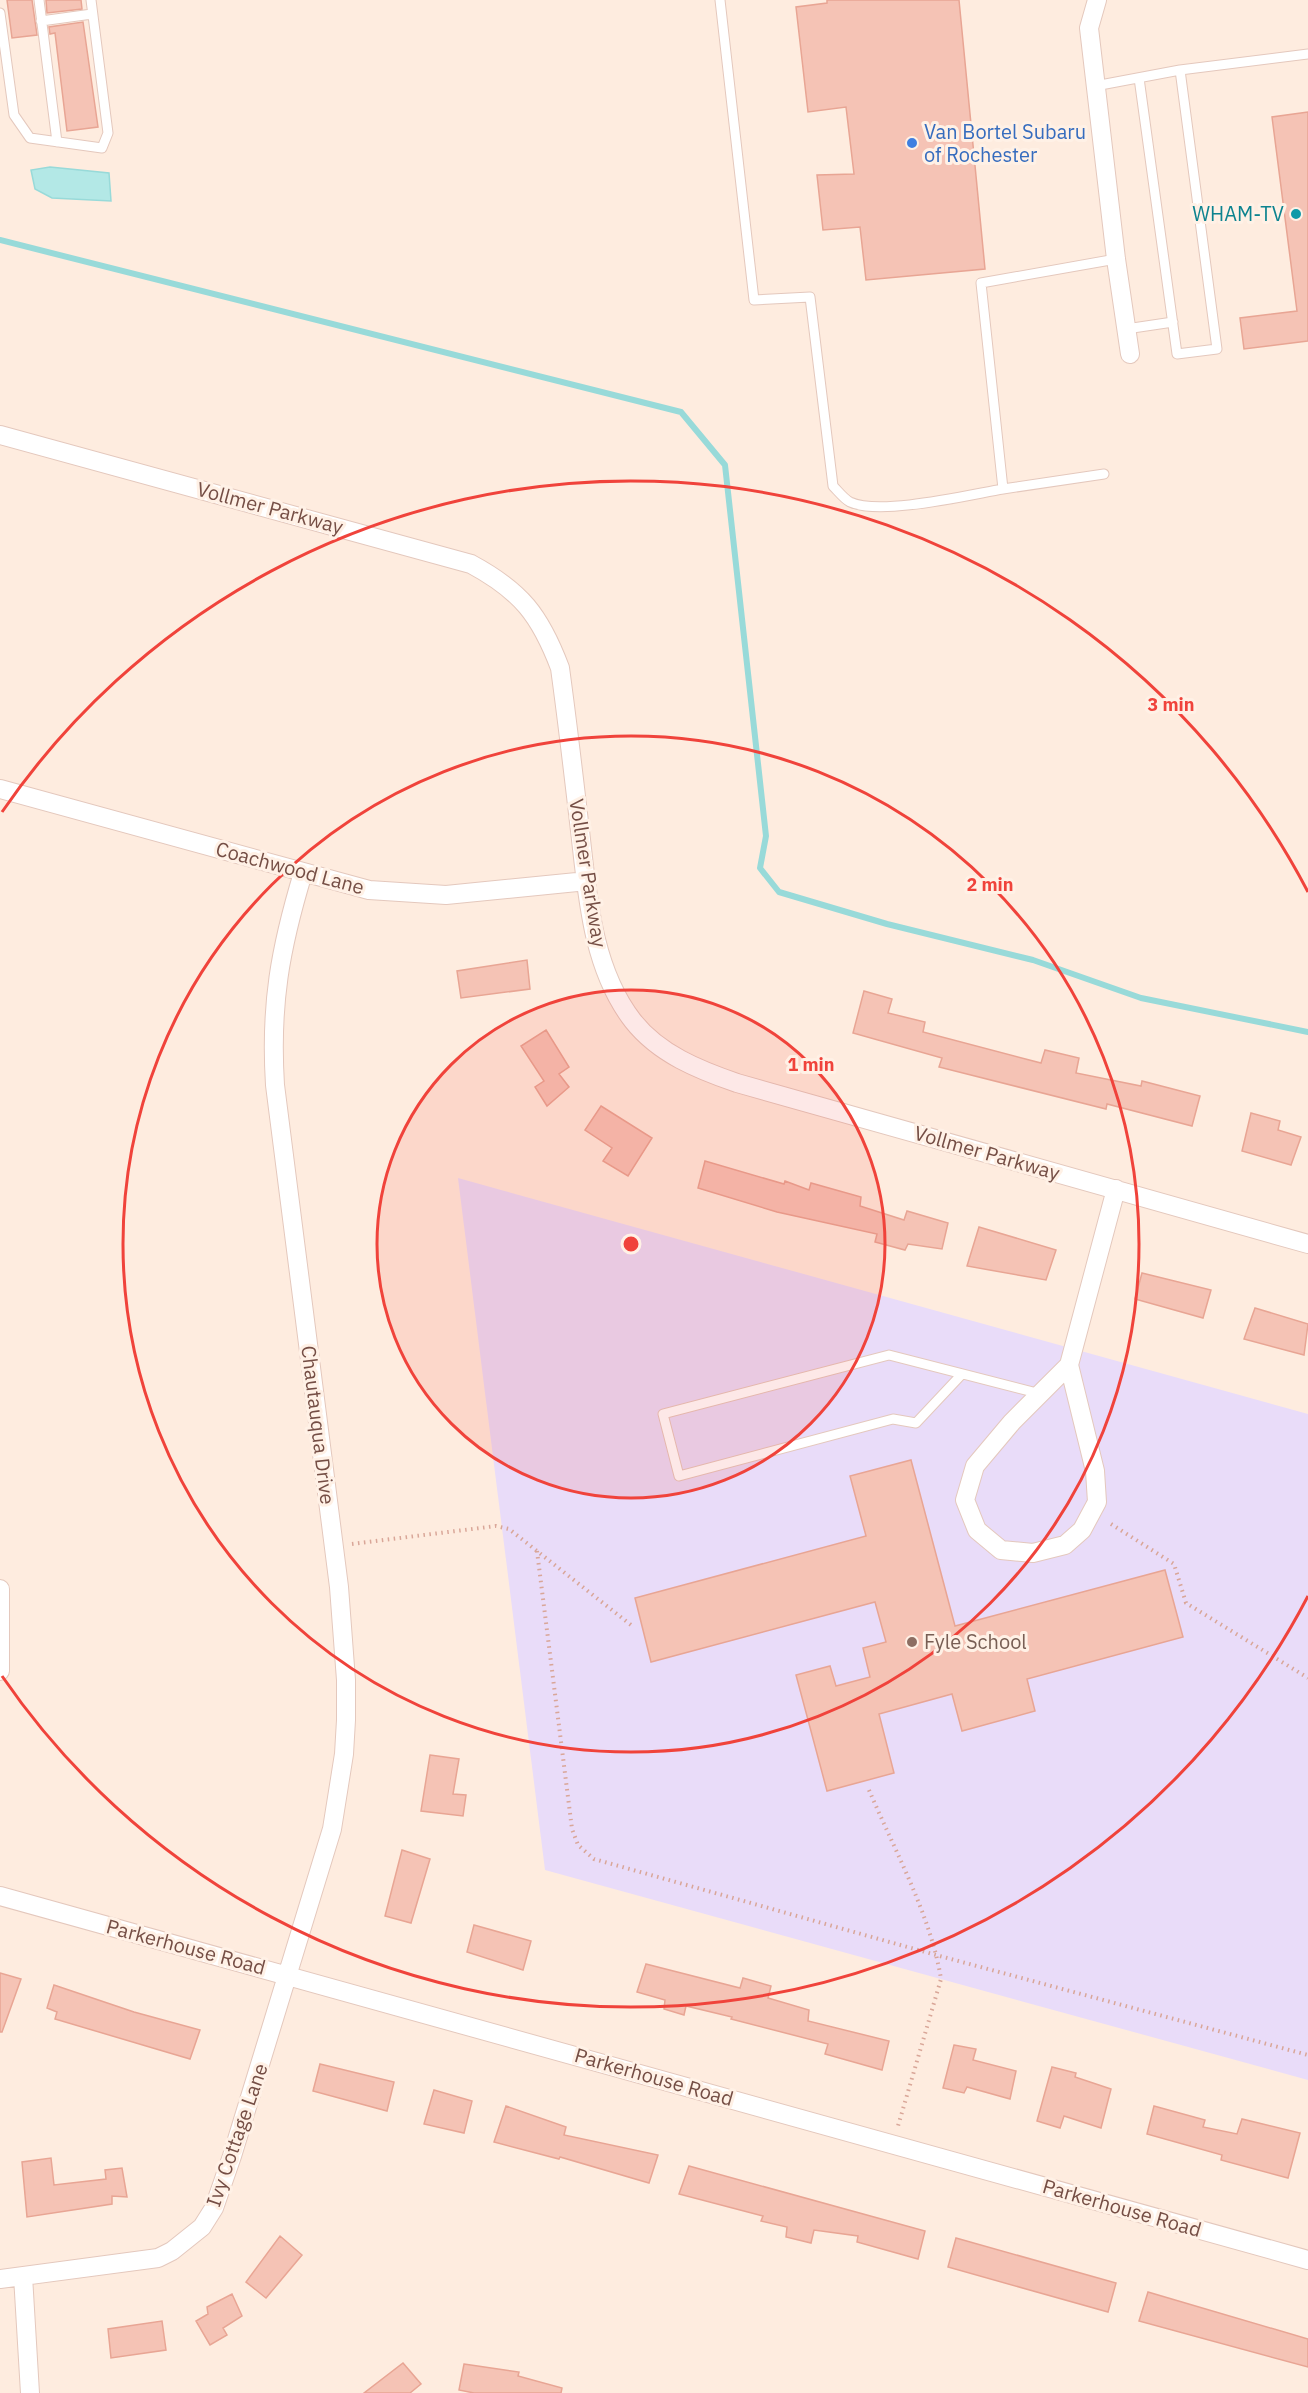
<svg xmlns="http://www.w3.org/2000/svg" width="1308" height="2393" font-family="'IBM Plex Sans',sans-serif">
  <rect width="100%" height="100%" fill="#feecdf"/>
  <path fill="#e9dcf9" d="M 458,1178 L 1308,1414 L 1308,2080 L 545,1870 Z"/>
  <path fill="#b3e8e6" stroke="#98dad9" stroke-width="1.5" d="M 50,167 L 109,173 L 111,201 L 52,198 L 35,189 L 31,170 Z"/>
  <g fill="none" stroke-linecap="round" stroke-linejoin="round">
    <path stroke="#98dad9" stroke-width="6" d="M 0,240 L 681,412 L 725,465 L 766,836 L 760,868 L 779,892 L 887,924 L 1033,960 L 1141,998 L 1308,1032"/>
  </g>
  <path fill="#f5c3b5" stroke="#e8a594" stroke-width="1.5" d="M 7,0 L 32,0 L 37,35 L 12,38 Z
    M 46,0 L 81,0 L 82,9 L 47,13 Z
    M 827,0 L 959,0 L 985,269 L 866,280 L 860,227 L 823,230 L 817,175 L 854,174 L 846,107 L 808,112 L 796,7 L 827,3 Z
    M 83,22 L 98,127 L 67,131 L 55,33 L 50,34 L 49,27 Z
    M 1308,112 L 1308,341 L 1244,349 L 1240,318 L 1297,311 L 1272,117 Z
    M 527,960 L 530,989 L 461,998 L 457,971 Z
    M 864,991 L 892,999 L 888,1013 L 925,1022 L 923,1032 L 1041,1063 L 1045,1050 L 1079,1058 L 1076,1073 L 1141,1086 L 1142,1081 L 1200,1096 L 1192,1126 L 1107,1104 L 1106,1109 L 939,1067 L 942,1058 L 853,1033 Z
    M 546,1030 L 569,1067 L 559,1074 L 569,1087 L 547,1106 L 535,1087 L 544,1081 L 521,1046 Z
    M 601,1106 L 652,1138 L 628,1176 L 603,1161 L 612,1148 L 585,1130 Z
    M 1251,1113 L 1280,1121 L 1278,1130 L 1301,1137 L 1291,1165 L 1242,1151 Z
    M 705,1161 L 784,1184 L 785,1181 L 809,1190 L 811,1183 L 861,1197 L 860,1206 L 904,1220 L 907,1211 L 948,1223 L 942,1249 L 908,1244 L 905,1250 L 875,1242 L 877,1234 L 777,1212 L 698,1188 Z
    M 979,1227 L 1056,1250 L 1046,1280 L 967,1266 Z
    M 1142,1273 L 1211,1290 L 1203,1318 L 1135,1299 Z
    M 1255,1308 L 1308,1324 L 1304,1355 L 1244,1339 Z
    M 911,1460 L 955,1626 L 1165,1570 L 1183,1637 L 1027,1679 L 1035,1711 L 962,1731 L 952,1694 L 879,1714 L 894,1773 L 827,1791 L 796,1675 L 830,1666 L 836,1686 L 870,1677 L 863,1648 L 886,1642 L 875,1602 L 651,1662 L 635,1598 L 866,1536 L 850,1476 Z
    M 430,1755 L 459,1759 L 453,1794 L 466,1795 L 463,1816 L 421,1811 Z
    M 402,1850 L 430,1859 L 411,1923 L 385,1916 Z
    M 474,1925 L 531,1941 L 523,1970 L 467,1952 Z
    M 646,1964 L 740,1988 L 743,1978 L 771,1986 L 768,1998 L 809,2010 L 808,2021 L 889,2041 L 882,2070 L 825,2054 L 828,2044 L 731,2019 L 732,2017 L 686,2006 L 684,2015 L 664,2009 L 665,2000 L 637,1992 Z
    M 0,1973 L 21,1979 L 2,2032 L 0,2032 Z
    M 54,1985 L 134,2012 L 200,2030 L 190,2059 L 55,2019 L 57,2012 L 47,2008 Z
    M 954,2045 L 976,2049 L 973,2060 L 1016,2071 L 1010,2099 L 967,2087 L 964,2093 L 943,2088 Z
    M 320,2064 L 394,2082 L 387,2111 L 313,2091 Z
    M 1052,2067 L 1076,2073 L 1075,2077 L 1111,2089 L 1101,2128 L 1064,2116 L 1060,2128 L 1037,2121 Z
    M 434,2090 L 472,2101 L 464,2133 L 424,2124 Z
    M 506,2106 L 566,2127 L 564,2135 L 658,2155 L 649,2183 L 560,2157 L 559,2159 L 494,2142 Z
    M 1154,2106 L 1205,2120 L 1203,2127 L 1237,2134 L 1242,2119 L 1300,2133 L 1288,2178 L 1221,2160 L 1222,2155 L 1147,2134 Z
    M 51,2158 L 54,2185 L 106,2179 L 105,2170 L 122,2168 L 127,2197 L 112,2196 L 112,2204 L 27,2217 L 22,2162 Z
    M 689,2166 L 925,2231 L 918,2259 L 857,2242 L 858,2236 L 814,2230 L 811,2243 L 786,2237 L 787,2227 L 761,2221 L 763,2216 L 679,2194 Z
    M 280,2236 L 302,2255 L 266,2298 L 246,2282 Z
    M 956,2238 L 1116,2283 L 1108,2312 L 948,2267 Z
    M 1148,2292 L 1308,2339 L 1308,2367 L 1139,2321 Z
    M 232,2294 L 242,2316 L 223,2328 L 227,2335 L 210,2345 L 196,2321 L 208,2314 L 207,2307 Z
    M 162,2321 L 166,2350 L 111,2358 L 108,2329 Z
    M 403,2363 L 421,2384 L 410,2393 L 364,2393 Z
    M 464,2364 L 519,2372 L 518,2376 L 562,2388 L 561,2393 L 474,2393 L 459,2390 Z"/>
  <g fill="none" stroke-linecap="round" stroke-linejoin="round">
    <defs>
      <path id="lane" d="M 39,0 L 57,142
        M 720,0 L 754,300 L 810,297 L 833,486 C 838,491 844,499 850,502 C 880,516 968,495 1003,489 L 981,283 L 1116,259
        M 0,13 L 14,115 L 30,138 L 102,148 L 108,133 L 91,0
        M 41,21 L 92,14
        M 1180,70 L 1308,54
        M 1095,86 L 1180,70 L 1217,349 L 1177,354 L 1139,78
        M 1126,329 L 1173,322
        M 1003,489 L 1104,474
        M 962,1374 L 916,1423 L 893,1419 L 679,1476 L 663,1414 L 889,1355 L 1041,1394"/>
      <path id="street" d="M 1097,0 L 1089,28 L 1116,259 L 1130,354
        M 0,435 L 471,564 C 521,591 540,615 560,668 C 567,719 573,770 579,822 C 587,888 590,966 633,1021 C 659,1054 699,1070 737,1083 L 1308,1244
        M 0,789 L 369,890 L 446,895 L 587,881
        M 1069,1365 L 1095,1471 L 1097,1502 L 1082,1530 L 1065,1545 L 1033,1553 L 1001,1550 L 977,1530 L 965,1500 L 975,1466 L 1012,1422 L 1069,1365 L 1116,1189
        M 0,1589 L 0,1671
        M 0,1896 L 1308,2260
        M 23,2276 L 30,2393
        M 0,2279 L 158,2258 L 172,2251 L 202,2227 L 214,2208 L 232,2156 L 332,1829 L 344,1754 L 346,1720 L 346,1680 L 339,1587 L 275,1085 C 270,1005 280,949 303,873"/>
    </defs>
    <use href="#lane" stroke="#e4c8bd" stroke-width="11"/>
    <use href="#street" stroke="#e4c8bd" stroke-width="20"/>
    <path stroke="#d9a698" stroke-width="4" stroke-dasharray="1.5 4.5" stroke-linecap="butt" d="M 1111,1524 L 1174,1564 L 1186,1603 L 1308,1678
      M 352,1544 L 496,1526 L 509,1529 L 631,1625
      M 537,1551 L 572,1829 L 578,1845 L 594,1859 L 936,1955 L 1308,2055
      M 869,1790 C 894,1849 931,1916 941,1979 L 898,2126"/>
    <use href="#lane" stroke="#fff" stroke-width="9"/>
    <use href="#street" stroke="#fff" stroke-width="18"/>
  </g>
  <circle cx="631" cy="1244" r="254" fill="#f0433b" fill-opacity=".12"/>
  <g fill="none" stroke="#f0433b" stroke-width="3">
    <circle cx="631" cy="1244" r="254"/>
    <circle cx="631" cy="1244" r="508"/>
    <path d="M1308 1596A763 763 0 0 1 2 1676M2 812A763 763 0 0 1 1308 892"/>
  </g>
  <circle fill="#3f7fe0" stroke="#fff1e6" stroke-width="2" cx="912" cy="143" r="6"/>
  <circle fill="#0f9aa8" stroke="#fff1e6" stroke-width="2" cx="1296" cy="214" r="6"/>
  <circle fill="#8d6e63" stroke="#fff1e6" stroke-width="2" cx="912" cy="1642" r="6"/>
  <g text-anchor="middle" stroke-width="6" stroke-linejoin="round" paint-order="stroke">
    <g font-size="20" fill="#366cbe" stroke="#fff1e6" text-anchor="start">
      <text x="924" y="139">Van Bortel Subaru<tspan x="924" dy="23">of Rochester</tspan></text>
    </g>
    <g font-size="20" fill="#0d838f" stroke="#fff1e6" text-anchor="end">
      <text x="1284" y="221">WHAM-TV</text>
    </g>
    <g font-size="20" fill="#754e45" stroke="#fff1e6">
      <text transform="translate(270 508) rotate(15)" y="7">Vollmer Parkway</text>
      <text transform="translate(290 868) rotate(15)" y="7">Coachwood Lane</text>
      <text transform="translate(588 873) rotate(81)" y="7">Vollmer Parkway</text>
      <text transform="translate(987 1153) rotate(16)" y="7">Vollmer Parkway</text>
      <text transform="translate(318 1425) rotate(83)" y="7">Chautauqua Drive</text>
      <text transform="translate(186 1947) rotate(15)" y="7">Parkerhouse Road</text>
      <text transform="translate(654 2077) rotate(16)" y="7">Parkerhouse Road</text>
      <text transform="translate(237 2135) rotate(-71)" y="7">Ivy Cottage Lane</text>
      <text transform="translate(1122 2208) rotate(16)" y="7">Parkerhouse Road</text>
    </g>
    <g font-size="20" fill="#785e54" stroke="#fff1e6" text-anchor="start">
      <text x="924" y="1649">Fyle School</text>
    </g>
  </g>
  <circle cx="631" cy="1244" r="9" fill="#f0433b" stroke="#fff1e6" stroke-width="3"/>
  <g font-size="18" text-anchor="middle" font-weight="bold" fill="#f0433b" stroke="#fff1e6" stroke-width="6" stroke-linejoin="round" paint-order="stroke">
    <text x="1171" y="711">3 min</text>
    <text x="990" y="891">2 min</text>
    <text x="811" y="1071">1 min</text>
  </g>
</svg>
